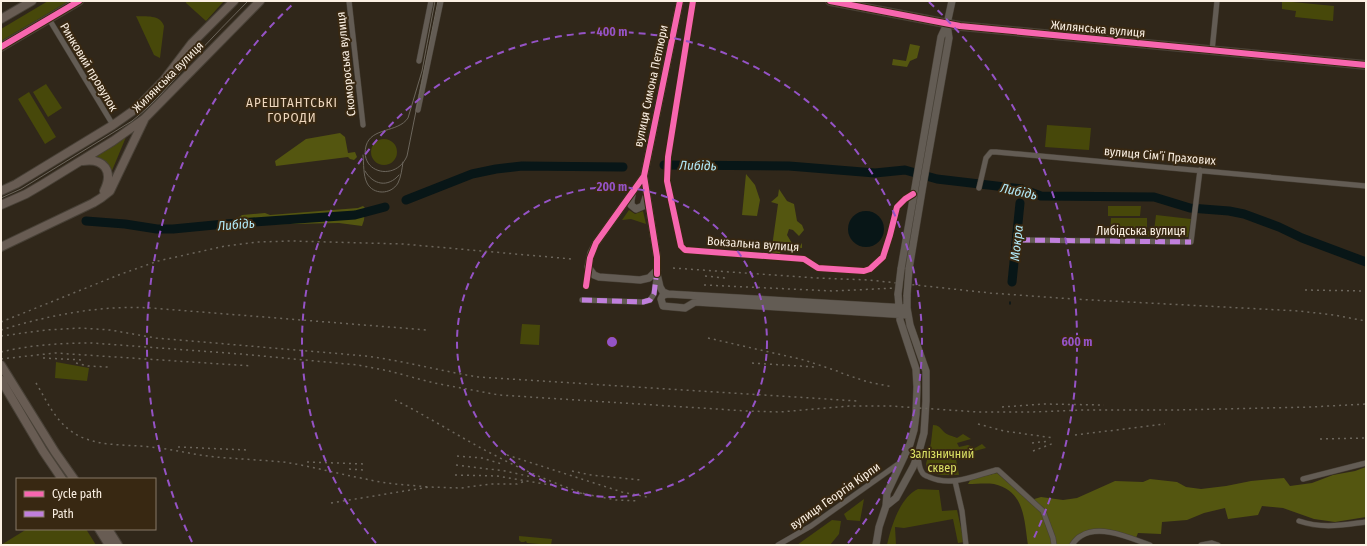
<svg xmlns="http://www.w3.org/2000/svg" width="1367" height="546" font-family="'Fira Sans Condensed',sans-serif">
  <rect width="100%" height="100%" fill="#30271a"/>
  <path fill="#47480a" d="M 48,1 L 69,1 L 1,41 L 1,29 Z
    M 186,1 L 224,1 L 206,21 L 186,3 Z
    M 1282,1 L 1334,6 L 1333,21 L 1295,17 L 1296,11 L 1282,9 Z
    M 136,16 C 146,17 160,14 164,26 L 160,58 L 154,55 Z
    M 46,84 L 62,108 L 48,117 L 33,92 Z
    M 29,92 L 56,137 L 45,144 L 18,99 Z
    M 1047,125 L 1091,128 L 1089,150 L 1045,147 Z
    M 126,137 L 111,173 L 105,163 L 96,157 Z
    M371 152a13 13 0 1 1 26 0a13 13 0 1 1-26 0Z
    M 1108,206 L 1141,206 L 1140,216 L 1108,216 Z
    M 629,210 L 635,214 L 643,211 L 646,224 L 631,219 L 622,220 Z
    M 1156,215 L 1191,219 L 1188,237 L 1110,236 L 1111,218 L 1147,218 L 1147,232 L 1148,231 L 1154,231 Z
    M 1014,241 L 1020,241 L 1016,277 L 1014,276 L 1012,277 L 1012,282 L 1008,283 L 1011,251 Z
    M 522,324 L 540,325 L 539,345 L 520,344 Z
    M 56,362 L 89,368 L 87,381 L 55,378 Z
    M 933,425 C 939,425 940,428 944,432 C 947,435 953,436 957,438 L 963,434 L 971,439 L 957,443 L 959,447 L 968,445 L 975,448 L 982,444 L 986,448 L 967,453 L 955,454 L 959,475 L 942,475 L 930,473 L 927,470 L 926,464 L 931,443 Z
    M 918,489 L 939,490 L 942,511 L 957,510 L 964,542 L 958,543 L 953,519 L 904,528 L 895,527 L 896,545 L 887,545 C 891,527 900,497 918,489 Z
    M 864,499 L 860,521 L 847,520 L 844,514 Z
    M 832,520 L 841,521 L 839,534 L 830,545 L 797,545 Z
    M 27,529 L 86,529 L 96,545 L 1,545 Z
    M 519,536 L 552,539 L 551,545 L 527,543 L 526,541 L 524,542 L 521,542 L 519,540 Z"/>
  <path fill="#545610" d="M 910,44 L 920,46 L 917,58 L 910,61 L 907,67 L 892,65 L 893,59 L 906,61 Z
    M 340,133 L 345,137 L 348,153 L 355,152 L 357,157 L 354,160 L 350,159 L 348,157 L 276,166 L 275,161 L 306,139 Z
    M 746,174 L 755,185 L 760,200 L 757,216 L 742,215 Z
    M 779,189 L 787,201 L 794,204 L 797,221 L 802,225 L 804,230 L 799,236 L 793,230 L 789,229 L 787,235 L 793,245 L 800,246 L 802,243 L 802,248 L 781,247 L 780,255 L 771,254 L 778,204 L 771,202 L 778,196 Z
    M 363,206 L 365,208 L 364,220 L 362,226 L 339,223 L 235,225 L 234,221 L 242,215 L 265,213 L 270,215 L 358,208 Z
    M 1366,467 L 1366,517 L 1335,522 L 1314,519 L 1283,508 L 1262,506 L 1258,515 L 1228,519 L 1225,508 L 1204,513 L 1187,520 L 1162,522 L 1161,534 L 1138,533 L 1135,540 L 1115,533 L 1091,532 L 1072,545 L 1054,545 L 1043,511 L 1031,500 L 1041,497 L 1063,500 L 1077,498 L 1115,481 L 1143,482 L 1150,479 L 1177,482 L 1186,487 L 1201,489 L 1226,486 L 1251,481 L 1284,478 L 1290,486 L 1312,483 L 1333,475 L 1355,471 Z
    M 997,473 L 1042,512 L 1051,537 L 1052,545 L 1028,545 C 1024,520 1025,491 994,484 C 986,483 976,484 968,484 L 971,479 Z"/>
  <path fill="#081617" d="M848 229a18 18 0 1 1 36 0a18 18 0 1 1-36 0Z"/>
  <g fill="none" stroke-linecap="round" stroke-linejoin="round">
    <path stroke="#081617" stroke-width="1.5" d="M 1010,304 L 1010,302"/>
    <path stroke="#081617" stroke-width="9" d="M 664,165 L 789,166 L 875,173 L 905,170 L 937,179 L 1022,189 L 1041,196 L 1154,197 L 1190,208 L 1229,211 L 1244,214 L 1279,227 L 1302,238 L 1366,262
      M 406,200 L 472,174 L 496,169 L 522,166 L 623,167
      M 86,221 L 125,224 L 157,229 L 173,229 L 225,224 L 355,215 L 385,207
      M 1012,282 L 1020,203"/>
    <defs>
      <path id="street" d="M 349,1 L 363,125
        M 693,1 L 668,157 L 667,181 L 681,246 L 685,250 L 804,259 L 818,268 L 864,271 L 870,269 L 883,257 L 890,235 L 897,207 L 905,199 L 913,194
        M 49,19 L 113,125
        M 1212,51 L 1217,1
        M 419,61 L 431,1
        M 418,110 L 441,1
        M 979,188 L 986,158 L 991,152 L 996,152 L 1366,186
        M 1020,240 L 1191,242 L 1200,170
        M 582,300 L 643,302 L 650,300 L 654,294 L 656,279
        M 918,457 C 919,462 919,468 922,472 C 923,475 926,476 929,477 C 951,487 974,476 996,470 L 998,470 L 1043,511 L 1053,538 L 1054,545
        M 1303,479 L 1366,463
        M 955,481 L 962,511 L 966,545
        M 1299,521 C 1323,529 1342,525 1366,522
        M 778,545 L 811,526 L 901,462
        M 1072,545 C 1074,542 1077,538 1081,536 C 1100,524 1130,538 1150,545
        M 1201,545 L 1212,543 L 1218,545"/>
      <path id="secondary" d="M 680,1 L 644,176 L 657,257 L 657,274 L 660,287 L 663,292 L 668,294 L 685,295 L 907,308
        M 644,176 L 596,243 L 591,253 L 588,267 L 594,275 L 599,277 L 640,280 L 649,278 L 657,270
        M 632,195 L 631,200 L 631,205 L 636,209 L 643,206 L 646,197
        M 901,269 L 941,37 L 947,24 L 952,1
        M 909,269 L 923,185 L 949,38 L 947,24
        M 668,294 L 663,295 L 661,299 L 663,306 L 685,308 L 695,302 L 908,315
        M 886,506 L 896,498 L 913,467 L 918,455 L 924,433 L 926,401 L 926,371 L 910,325 L 907,308 L 907,295
        M 876,545 L 879,527 L 886,506 L 887,493 L 910,444 L 914,430 L 916,414 L 917,387 L 916,369 L 900,320 L 898,294"/>
      <path id="primary" d="M 830,1 L 960,26 L 1366,65
        M 1,19 L 32,1
        M 1,47 L 79,1
        M 83,161 C 104,158 114,171 104,191
        M 1,191 L 16,184 L 113,125 L 137,108 L 164,80 L 192,43 L 234,1
        M 1,205 L 26,194 L 43,184 L 113,141 L 144,119 L 260,1
        M 1,247 L 93,203 L 101,198 L 110,191 L 144,120
        M 1,365 L 55,452 L 74,479
        M 1,380 L 43,451 L 62,479
        M 99,529 L 109,545
        M 108,529 L 118,545"/>
    </defs>
    <use href="#street" stroke="#484137" stroke-width="6"/>
    <use href="#secondary" stroke="#484137" stroke-width="8"/>
    <use href="#primary" stroke="#484137" stroke-width="10"/>
    <use href="#street" stroke="#635c54" stroke-width="5"/>
    <use href="#secondary" stroke="#635c54" stroke-width="7"/>
    <use href="#primary" stroke="#685c53" stroke-width="8"/>
    <path stroke="#6c665c" stroke-width="1" d="M 435,1 L 422,71 L 408,118 C 398,133 371,127 366,146 C 359,173 396,182 407,156 L 438,1
      M 363,155 C 364,164 363,175 367,183 C 373,195 391,195 398,183 C 401,177 402,169 403,162
      M 365,171 C 373,185 388,188 399,175
      M 1,198 L 21,189 L 132,121 C 156,102 174,79 194,57 C 212,38 230,19 248,1"/>
    <path stroke="#6c665c" stroke-width="1.5" stroke-dasharray="2 4" stroke-linecap="butt" d="M 673,268 L 817,278 L 869,280 L 990,293 L 1073,299 L 1299,311 L 1334,315 L 1366,321
      M 705,276 L 725,278
      M 704,285 L 833,291 L 896,288
      M 1305,290 L 1366,291
      M 1,322 L 121,274 L 158,261 L 225,246 L 257,242 L 291,241 L 403,244 L 572,259
      M 1,330 C 49,315 101,305 151,308 L 427,330
      M 1,336 L 46,330 L 81,328 L 110,330 L 156,338 L 366,356 C 404,361 441,371 478,377 L 858,401
      M 708,338 L 804,360 L 837,371 L 844,374 L 868,382 L 893,387
      M 1,352 C 30,345 62,343 92,343 L 241,354 L 358,365 L 389,371 L 434,383 L 499,395 L 747,411 L 780,412 L 849,406 L 890,406 L 978,412 L 1032,412 L 1081,410 L 1177,410 L 1311,407 L 1366,404
      M 43,358 L 83,360
      M 1,359 L 55,353 L 252,366
      M 76,363 L 88,366 L 108,367
      M 752,363 L 815,367
      M 36,383 C 48,403 57,425 79,436 C 102,447 126,444 150,447 C 173,449 194,455 216,457 C 238,459 261,460 283,462 C 311,466 338,474 366,479 C 386,484 408,485 429,487
      M 395,400 C 431,418 464,440 500,458 C 527,472 556,484 585,494
      M 1002,407 L 1044,404 L 1104,405
      M 978,424 L 1004,431 L 1054,438
      M 1075,435 L 1165,424
      M 1320,439 L 1366,438
      M 1032,443 L 1050,441
      M 178,447 L 247,450
      M 1033,451 L 1054,443
      M 507,455 L 622,492 L 647,497
      M 457,456 L 482,458 L 502,464
      M 307,462 L 365,464
      M 456,465 L 505,471 L 532,477
      M 349,469 L 364,470
      M 572,471 L 591,475 L 641,480
      M 455,475 L 497,476 L 551,485
      M 580,493 L 616,500 L 639,501
      M 331,503 L 429,487 L 461,488 L 491,484 L 517,484 L 525,481"/>
    <defs>
      <path id="secondary-bridge" d="M 898,294 L 901,269
        M 907,295 L 909,269"/>
    </defs>
    <use href="#secondary-bridge" stroke="#484137" stroke-width="8" stroke-linecap="butt"/>
    <use href="#secondary-bridge" stroke="#635c54" stroke-width="7"/>
    <path stroke="#c07fdc" stroke-width="5" stroke-dasharray="10 5" stroke-linecap="butt" d="M 1020,240 L 1191,242
      M 582,300 L 643,302 L 650,300 L 654,294 L 656,278"/>
    <defs>
      <path id="cycleway" d="M 693,1 L 668,157 L 667,181 L 681,246 L 685,250 L 804,259 L 818,268 L 864,271 L 870,269 L 883,257 L 890,235 L 897,207 L 905,199 L 913,194
        M 830,1 L 960,26 L 1366,65
        M 1,47 L 79,1
        M 657,274 L 657,257 L 644,176 L 680,1
        M 586,286 L 590,258 L 596,243 L 644,176"/>
    </defs>
    <use href="#cycleway" stroke="#382812" stroke-width="8"/>
    <use href="#cycleway" stroke="#f766af" stroke-width="6"/>
  </g>
  <g fill="none" stroke="#9553c6" stroke-width="2" stroke-dasharray="7 5">
    <circle cx="612" cy="342" r="155"/>
    <path d="M376 543A310 310 0 1 1 848 543"/>
    <path d="M192 542A465 465 0 0 1 295 2M929 2A465 465 0 0 1 1032 542"/>
  </g>
  <g text-anchor="middle" stroke-width="4" stroke-linejoin="round" paint-order="stroke">
    <g font-size="12" fill="#fbf0e3" stroke="#382812">
      <text transform="translate(1098 29) rotate(5)" y="4">Жилянська вулиця</text>
      <text transform="translate(346 64) rotate(-96)" y="4">Скомороська вулиця</text>
      <text transform="translate(89 67) rotate(59)" y="4">Ринковий провулок</text>
      <text transform="translate(168 77) rotate(-45)" y="4">Жилянська вулиця</text>
      <text transform="translate(651 86) rotate(-78)" y="4">вулиця Симона Петлюри</text>
      <text transform="translate(1160 156) rotate(5)" y="4">вулиця Сімʼї Прахових</text>
      <text x="1141" y="235">Либідська вулиця</text>
      <text transform="translate(753 244) rotate(4)" y="4">Вокзальна вулиця</text>
      <text transform="translate(835 496) rotate(-35)" y="4">вулиця Георгія Кірпи</text>
    </g>
    <g font-size="12" fill="#dce264" stroke="#382812">
      <text x="942" y="458">Залізничний<tspan x="942" dy="14">сквер</tspan></text>
    </g>
    <g font-size="13" letter-spacing="1" fill="#efd8bf" stroke="#382812">
      <text x="292" y="107">АРЕШТАНТСЬКІ<tspan x="292" dy="15">ГОРОДИ</tspan></text>
    </g>
    <g font-size="13" font-style="italic" fill="#b2eaf8" stroke="#382812">
      <text transform="translate(698 165) rotate(1)" y="5">Либідь</text>
      <text transform="translate(1019 191) rotate(12)" y="5">Либідь</text>
      <text transform="translate(236 224) rotate(-5)" y="5">Либідь</text>
      <text transform="translate(1016 243) rotate(-84)" y="5">Мокра</text>
    </g>
  </g>
  <circle cx="612" cy="342" r="6" fill="#9553c6" stroke="#382812" stroke-width="2"/>
  <g font-size="12" text-anchor="middle" font-weight="bold" fill="#9553c6" stroke="#382812" stroke-width="4" stroke-linejoin="round" paint-order="stroke">
    <text x="612" y="36">400 m</text>
    <text x="612" y="191">200 m</text>
    <text x="1077" y="346">600 m</text>
  </g>
  <rect width="1367" height="546" fill="none" stroke="#fbf0e3" stroke-width="4"/>
  <rect x="16" y="478" width="140" height="52" fill="#382812" stroke="#867866"/>
  <rect x="24" y="491" width="20" height="6" fill="#f766af" stroke="#867866"/>
  <text x="52" y="498" font-size="12" fill="#fbf0e3">Cycle path</text>
  <rect x="24" y="511" width="20" height="6" fill="#c07fdc" stroke="#867866"/>
  <text x="52" y="518" font-size="12" fill="#fbf0e3">Path</text>
</svg>
